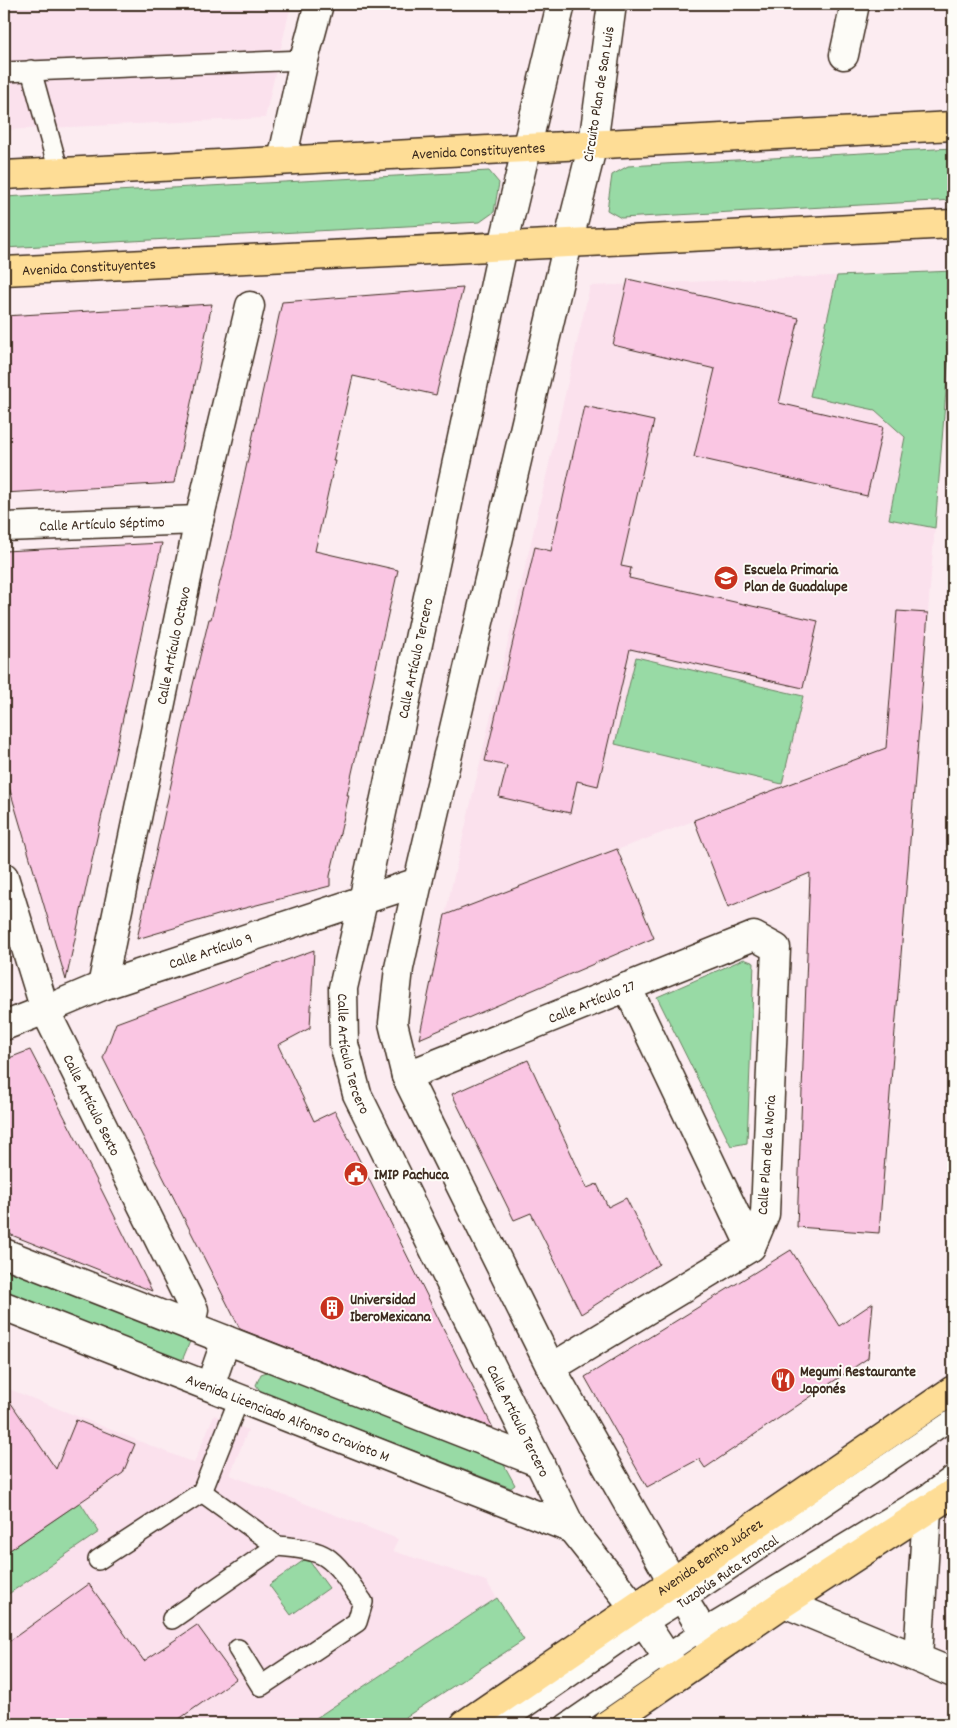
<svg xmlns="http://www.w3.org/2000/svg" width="957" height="1728" font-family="Dekko,sans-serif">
  <rect width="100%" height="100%" fill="#fcecf1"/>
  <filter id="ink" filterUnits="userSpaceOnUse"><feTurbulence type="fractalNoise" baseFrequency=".02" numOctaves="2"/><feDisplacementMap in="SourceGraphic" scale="10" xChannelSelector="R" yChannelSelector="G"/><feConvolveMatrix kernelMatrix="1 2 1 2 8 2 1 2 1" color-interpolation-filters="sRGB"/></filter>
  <g filter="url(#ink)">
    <path fill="#fbe1ed" d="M 4,4 L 291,4 L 265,118 L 4,130 Z
      M 953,271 L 953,303 L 918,736 L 445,915 L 590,286 Z
      M 4,1387 L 194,1463 L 214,1415 L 248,1430 L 230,1475 L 398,1539 L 393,1551 L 486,1581 L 497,1598 L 307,1724 L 4,1724 Z"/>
    <path fill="#98daa5" stroke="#6a8262" d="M 953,148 L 953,200 L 621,218 L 607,210 L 612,175 L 628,166 Z
      M 489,171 L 499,183 L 494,212 L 480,222 L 4,248 L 4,197 Z
      M 953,271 L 953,303 L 935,528 L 889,519 L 905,437 L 875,410 L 810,396 L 837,276 Z
      M 636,657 L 803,696 L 782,784 L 615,744 Z
      M 744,959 L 754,963 L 747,1143 L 731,1146 L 657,997 Z
      M 4,1266 L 191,1339 L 181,1363 L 4,1293 Z
      M 270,1371 L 503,1463 L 515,1485 L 511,1488 L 261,1392 L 256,1385 L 261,1374 Z
      M 80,1502 L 99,1532 L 4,1597 L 4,1554 Z
      M 307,1558 L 329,1588 L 291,1615 L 269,1585 Z
      M 497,1598 L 524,1640 L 395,1724 L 307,1724 Z"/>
    <path fill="#fac6e3" stroke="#3b2a1e" d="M 628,279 L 799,318 L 779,403 L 883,427 L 867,496 L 694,457 L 715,369 L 613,345 Z
      M 463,288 L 436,395 L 353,376 L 333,461 L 335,461 L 315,551 L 398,570 L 347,795 L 349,795 L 330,876 L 330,886 L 218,915 L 137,939 L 192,689 L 209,619 L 211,619 L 232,532 L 282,302 Z
      M 212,304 L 174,483 L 4,493 L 4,316 Z
      M 584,406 L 654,421 L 621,566 L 631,568 L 629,578 L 818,621 L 803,688 L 630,649 L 598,786 L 577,781 L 570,813 L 499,797 L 507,766 L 485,761 L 535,547 L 551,551 Z
      M 162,543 L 143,626 L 66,980 L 4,770 L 4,551 Z
      M 897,611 L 928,613 L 879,1233 L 797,1227 L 810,873 L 728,907 L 694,820 L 886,748 Z
      M 617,849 L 654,938 L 419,1039 L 445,915 Z
      M 314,950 L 310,1028 L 278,1045 L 314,1121 L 335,1111 L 493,1428 L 240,1329 L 103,1058 L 116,1023 Z
      M 30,1050 L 77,1141 L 152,1291 L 4,1232 L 4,1060 Z
      M 528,1060 L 587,1188 L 597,1184 L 608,1207 L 626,1198 L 659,1264 L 581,1314 L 531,1213 L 514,1220 L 452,1094 Z
      M 791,1250 L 839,1326 L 873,1303 L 868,1358 L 705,1468 L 699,1459 L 647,1487 L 585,1377 Z
      M 4,1393 L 56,1469 L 76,1420 L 135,1444 L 123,1473 L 4,1554 Z
      M 89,1584 L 144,1661 L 197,1625 L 236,1679 L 172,1724 L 4,1724 L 4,1645 Z"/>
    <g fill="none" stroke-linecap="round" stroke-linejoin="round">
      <defs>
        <g id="service">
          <path d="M 31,70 L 59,172"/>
          <path d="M 4,72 L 304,60"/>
          <path d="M 202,1492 L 239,1399"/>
          <path d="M 98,1560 L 202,1492 L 277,1546 L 172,1619"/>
          <path d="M 238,1649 L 261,1686 L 357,1622 L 363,1602 C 352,1587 341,1567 326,1557 C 314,1549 291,1547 277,1546"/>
          <path id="s1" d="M 502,1724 L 645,1625 L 685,1600 L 953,1419"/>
          <path d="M 565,1724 L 702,1630 L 927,1494 L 953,1475"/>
        </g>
        <g id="minor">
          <path id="s2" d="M 561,4 L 503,246 L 363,901 L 343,988 L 344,1044 L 357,1094 L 572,1529 L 634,1607 L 679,1675"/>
          <path d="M 612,4 L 593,144 L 568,243 L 418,882 L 399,968 L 393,1023 L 406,1076 L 551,1368 L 672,1581 L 714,1649"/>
          <path d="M 844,55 L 855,4"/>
          <path d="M 282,160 L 304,60 L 319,4"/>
          <path id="s3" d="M 4,527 L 199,520"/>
          <path id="s4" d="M 4,877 L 45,1010 L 194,1310 L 190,1326"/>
          <path id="s5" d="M 102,986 L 199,520 L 250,306"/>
          <path d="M 627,987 L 751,1247"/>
          <path id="s6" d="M 4,1026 L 45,1010 L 102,986 L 418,882"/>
          <path id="s7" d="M 406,1076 L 754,936 L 776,948 L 765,1214 L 751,1247 L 551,1368"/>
          <path d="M 4,1253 L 540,1463"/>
          <path id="s8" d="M 4,1306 L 572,1529"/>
          <path d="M 210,1386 L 226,1340"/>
          <path d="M 784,1603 L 953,1673"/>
          <path d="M 918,1657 L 927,1511"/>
        </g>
        <g id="primary">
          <path id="s9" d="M 4,175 L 953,126"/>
          <path id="s10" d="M 4,271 L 953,224"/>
          <path id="s11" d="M 465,1724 L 953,1390"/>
          <path d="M 608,1724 L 784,1603 L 953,1493"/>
        </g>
      </defs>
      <use href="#service" stroke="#3b2a1e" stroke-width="22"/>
      <use href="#minor" stroke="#3b2a1e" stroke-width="31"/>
      <use href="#primary" stroke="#3b2a1e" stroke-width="31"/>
      <use href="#service" stroke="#fdfcf7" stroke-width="19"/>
      <use href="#minor" stroke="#fdfcf7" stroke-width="28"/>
      <use href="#primary" stroke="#fedd96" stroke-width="28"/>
    </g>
  </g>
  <defs>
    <symbol id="school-disc" viewBox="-11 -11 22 22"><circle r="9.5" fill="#c8321e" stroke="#fdfcf7"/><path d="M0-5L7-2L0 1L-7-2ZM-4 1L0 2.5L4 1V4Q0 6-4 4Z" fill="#fff"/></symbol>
    <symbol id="civic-disc" viewBox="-11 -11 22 22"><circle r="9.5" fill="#c8321e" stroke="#fdfcf7"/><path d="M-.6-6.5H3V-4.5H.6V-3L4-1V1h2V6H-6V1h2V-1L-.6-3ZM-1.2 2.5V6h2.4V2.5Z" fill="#fff"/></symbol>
    <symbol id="building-disc" viewBox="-11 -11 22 22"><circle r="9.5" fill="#c8321e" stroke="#fdfcf7"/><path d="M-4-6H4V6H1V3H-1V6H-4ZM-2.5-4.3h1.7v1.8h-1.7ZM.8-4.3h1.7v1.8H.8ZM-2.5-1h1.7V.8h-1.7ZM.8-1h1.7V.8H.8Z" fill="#fff"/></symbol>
    <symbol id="restaurant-disc" viewBox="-11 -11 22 22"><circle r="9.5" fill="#c8321e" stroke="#fdfcf7"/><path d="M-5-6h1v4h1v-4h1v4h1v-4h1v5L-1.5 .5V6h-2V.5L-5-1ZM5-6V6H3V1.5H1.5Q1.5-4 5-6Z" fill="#fff"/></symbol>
  </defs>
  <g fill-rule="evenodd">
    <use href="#school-disc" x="712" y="564" width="28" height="28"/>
    <use href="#civic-disc" x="342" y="1160" width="28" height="28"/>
    <use href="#building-disc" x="318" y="1294" width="28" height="28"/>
    <use href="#restaurant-disc" x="769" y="1366" width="28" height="28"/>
  </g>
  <g text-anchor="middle" stroke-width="4" stroke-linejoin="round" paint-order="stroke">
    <g font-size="15" fill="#3b2a1e" stroke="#fdfcf7">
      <text transform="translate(598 94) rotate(-81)" y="5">Circuito Plan de San Luis</text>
      <text dy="5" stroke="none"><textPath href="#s9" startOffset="475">Avenida Constituyentes</textPath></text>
      <text dy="5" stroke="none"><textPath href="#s10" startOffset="85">Avenida Constituyentes</textPath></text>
      <text dy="5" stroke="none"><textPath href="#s3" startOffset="98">Calle Artículo Séptimo</textPath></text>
      <text dy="5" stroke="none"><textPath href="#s5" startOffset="348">Calle Artículo Octavo</textPath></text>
      <text transform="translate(415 658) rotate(-78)" y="5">Calle Artículo Tercero</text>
      <text dy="5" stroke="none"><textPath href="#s6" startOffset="220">Calle Artículo 9</textPath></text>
      <text dy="5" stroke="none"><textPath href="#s7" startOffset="200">Calle Artículo 27</textPath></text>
      <text dy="5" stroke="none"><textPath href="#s2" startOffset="1075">Calle Artículo Tercero</textPath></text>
      <text dy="5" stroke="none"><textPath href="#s4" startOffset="245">Calle Artículo Sexto</textPath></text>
      <text transform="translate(766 1155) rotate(-86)" y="5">Calle Plan de la Noria</text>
      <text dy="5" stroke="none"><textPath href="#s8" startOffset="305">Avenida Licenciado Alfonso Cravioto M</textPath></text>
      <text dy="5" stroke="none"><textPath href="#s2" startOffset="1480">Calle Artículo Tercero</textPath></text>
      <text dy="5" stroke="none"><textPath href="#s11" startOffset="296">Avenida Benito Juárez</textPath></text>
      <text dy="5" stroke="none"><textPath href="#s1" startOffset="272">Tuzobús Ruta troncal</textPath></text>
    </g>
    <g font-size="15" font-weight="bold" fill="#3b2a1e" stroke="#fdfcf7" text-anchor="start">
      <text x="744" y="574">Escuela Primaria<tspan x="744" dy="17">Plan de Guadalupe</tspan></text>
      <text x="374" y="1179">IMIP Pachuca</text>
      <text x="350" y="1304">Universidad<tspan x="350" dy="17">IberoMexicana</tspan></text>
      <text x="800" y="1376">Megumi Restaurante<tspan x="800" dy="17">Japonés</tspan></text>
    </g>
  </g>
  <rect width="957" height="1728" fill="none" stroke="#fdfcf7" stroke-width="20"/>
  <rect x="10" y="10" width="937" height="1708" fill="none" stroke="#3b2a1e" stroke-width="2" filter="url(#ink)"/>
</svg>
